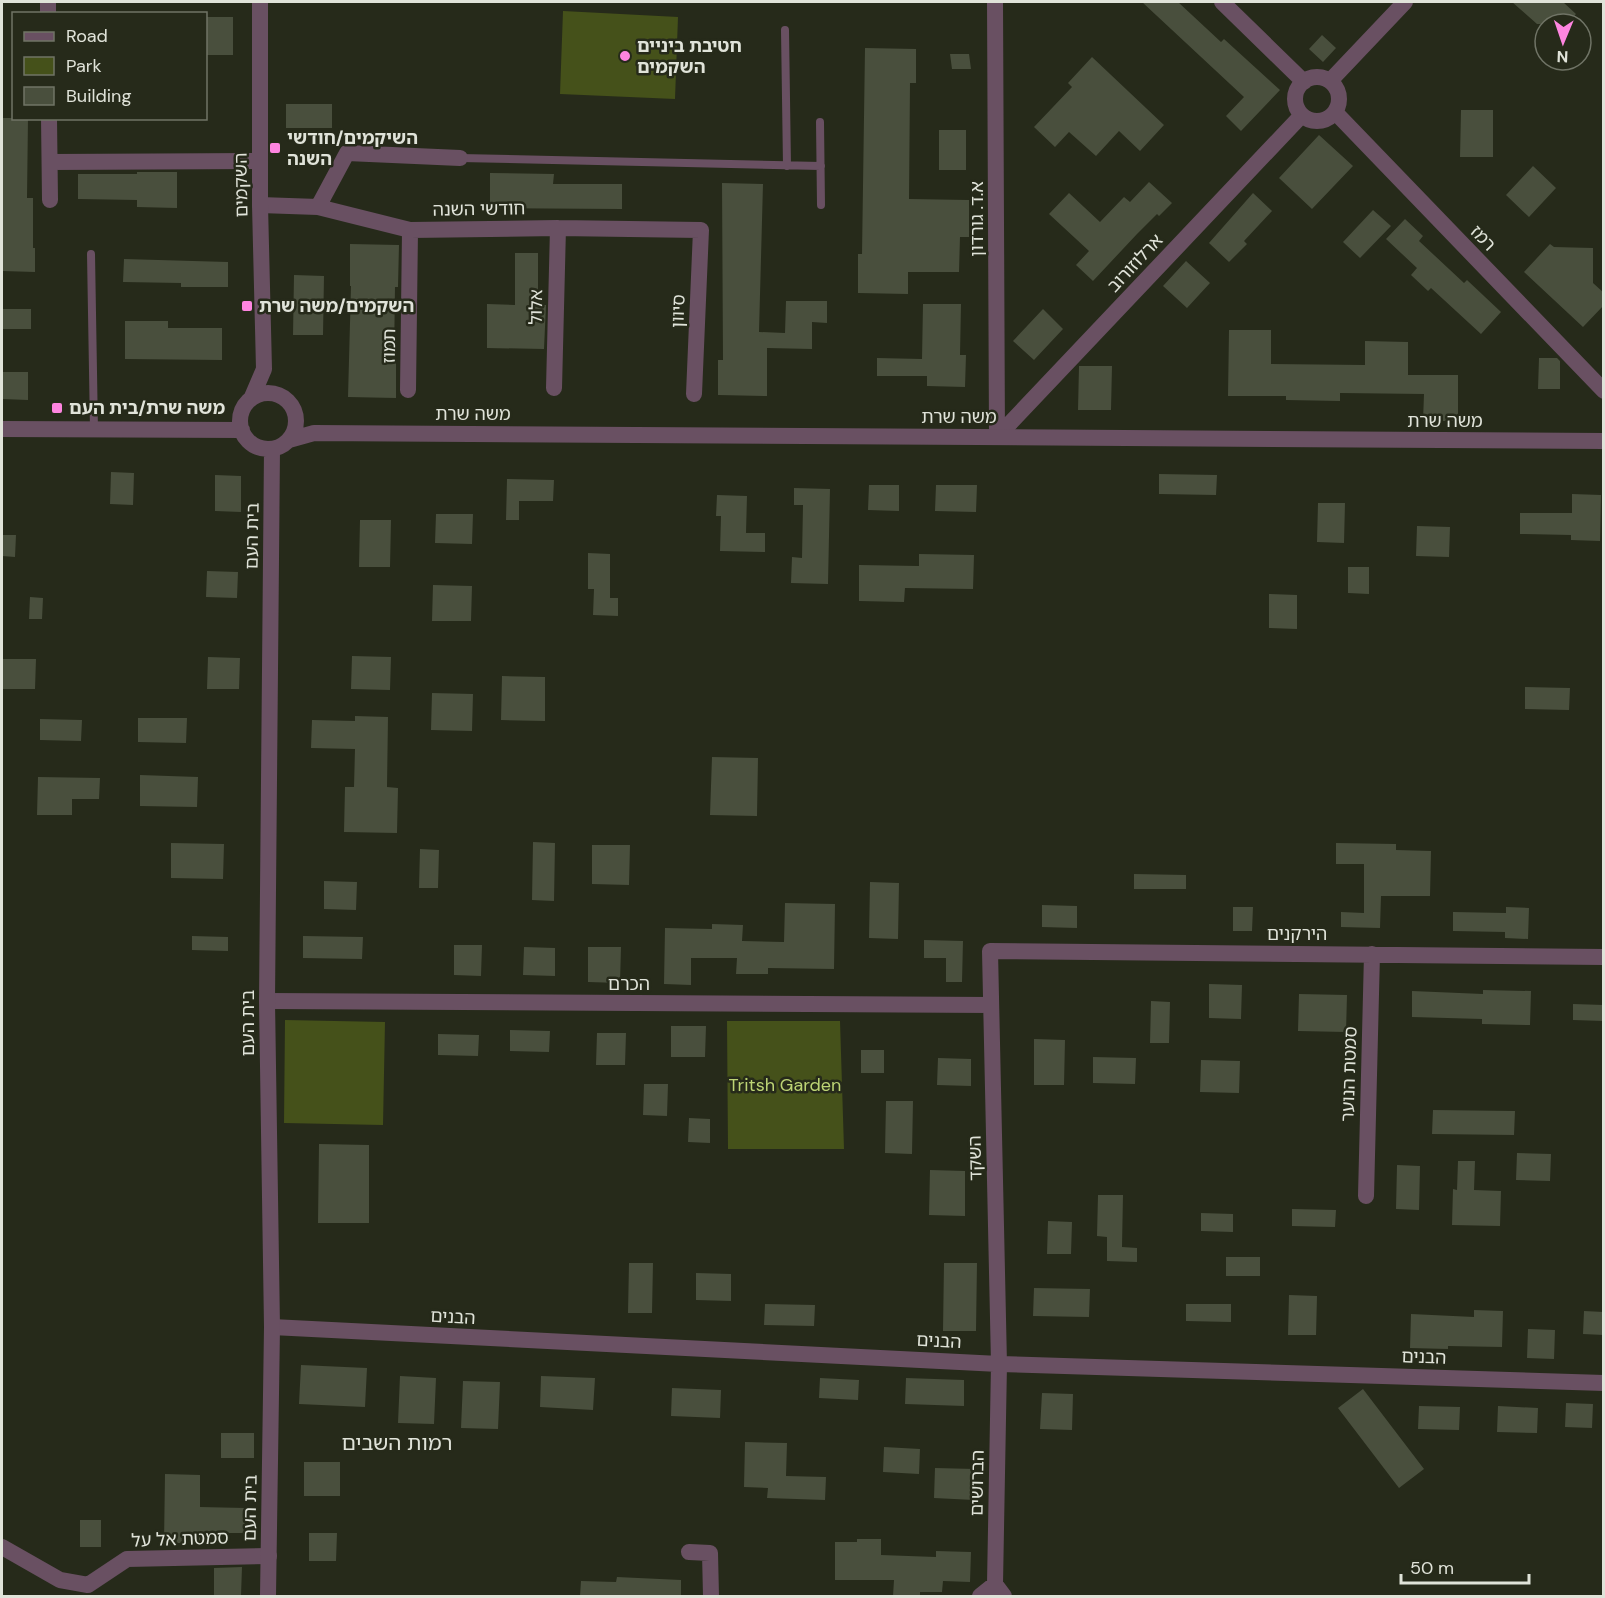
<svg xmlns="http://www.w3.org/2000/svg" width="1605" height="1598" font-family="'DM Sans','Noto Sans Hebrew',sans-serif">
  <rect width="100%" height="100%" fill="#262a1a"/>
  <path fill="#45511a" d="M 563,11 L 678,17 L 675,99 L 560,94 Z
    M 285,1020 L 385,1022 L 383,1125 L 284,1123 Z
    M 727,1021 L 840,1021 L 844,1149 L 728,1149 Z"/>
  <path fill="#494f3d" d="M 1142,2 L 1178,2 L 1221,42 L 1224,39 L 1280,90 L 1241,131 L 1226,116 L 1244,97 Z
    M 1512,2 L 1563,2 L 1576,14 L 1567,24 L 1537,24 Z
    M 206,17 L 233,17 L 233,55 L 206,55 Z
    M 1322,35 L 1336,48 L 1323,62 L 1309,49 Z
    M 865,48 L 916,49 L 916,83 L 910,83 L 909,199 L 969,200 L 969,237 L 960,237 L 959,272 L 908,272 L 908,294 L 858,293 L 858,254 L 862,254 Z
    M 950,54 L 969,54 L 971,69 L 952,69 Z
    M 1092,57 L 1164,125 L 1140,151 L 1119,131 L 1096,156 L 1069,132 L 1055,147 L 1034,127 L 1072,87 L 1068,83 Z
    M 286,104 L 332,104 L 332,128 L 286,128 Z
    M 1461,110 L 1493,110 L 1493,157 L 1460,157 Z
    M 2,118 L 28,118 L 27,198 L 33,198 L 33,248 L 35,248 L 35,272 L 2,271 Z
    M 939,130 L 966,130 L 966,170 L 939,170 Z
    M 1319,135 L 1353,166 L 1312,209 L 1279,178 Z
    M 1533,166 L 1556,188 L 1529,217 L 1506,195 Z
    M 137,172 L 177,172 L 177,208 L 137,207 L 137,200 L 78,199 L 78,174 L 137,174 Z
    M 490,173 L 554,174 L 553,184 L 622,184 L 622,209 L 490,208 Z
    M 1149,182 L 1172,203 L 1159,216 L 1157,214 L 1137,234 L 1093,281 L 1076,265 L 1089,251 L 1049,214 L 1069,193 L 1100,222 L 1124,197 L 1130,202 Z
    M 722,183 L 763,184 L 759,332 L 785,333 L 786,301 L 827,301 L 827,323 L 812,322 L 812,349 L 767,348 L 767,396 L 718,395 L 718,360 L 723,360 Z
    M 1253,193 L 1272,211 L 1244,241 L 1247,244 L 1229,262 L 1209,243 Z
    M 1373,210 L 1391,226 L 1360,258 L 1343,242 Z
    M 1405,219 L 1423,236 L 1419,241 L 1464,283 L 1467,280 L 1501,312 L 1481,334 L 1431,288 L 1428,291 L 1411,275 L 1417,268 L 1386,239 Z
    M 350,244 L 399,245 L 398,287 L 395,287 L 394,359 L 396,359 L 396,398 L 348,397 L 351,286 L 350,286 Z
    M 1550,244 L 1554,247 L 1593,248 L 1593,283 L 1604,293 L 1604,305 L 1583,327 L 1524,272 Z
    M 515,253 L 538,253 L 538,305 L 546,305 L 544,349 L 487,348 L 487,304 L 515,305 Z
    M 124,259 L 228,262 L 228,287 L 181,287 L 181,283 L 123,282 Z
    M 1186,261 L 1210,283 L 1187,308 L 1163,286 Z
    M 294,275 L 324,276 L 323,335 L 293,335 Z
    M 923,304 L 961,304 L 960,355 L 966,355 L 965,387 L 927,386 L 927,376 L 877,376 L 877,358 L 922,359 Z
    M 2,309 L 31,309 L 31,329 L 2,329 Z
    M 1043,309 L 1063,329 L 1034,360 L 1013,341 Z
    M 125,321 L 168,321 L 168,328 L 222,328 L 222,360 L 125,359 Z
    M 1229,330 L 1271,330 L 1271,364 L 1365,365 L 1365,341 L 1408,342 L 1408,375 L 1458,375 L 1458,421 L 1423,421 L 1424,394 L 1340,393 L 1340,401 L 1286,400 L 1286,396 L 1228,396 Z
    M 1539,358 L 1557,358 L 1560,361 L 1560,389 L 1538,389 Z
    M 1079,366 L 1112,366 L 1111,410 L 1078,410 Z
    M 2,372 L 28,372 L 28,400 L 2,399 Z
    M 111,472 L 134,473 L 133,505 L 110,504 Z
    M 1159,474 L 1217,475 L 1216,495 L 1159,494 Z
    M 215,475 L 241,476 L 241,512 L 215,511 Z
    M 507,479 L 554,480 L 553,501 L 519,501 L 519,520 L 506,520 Z
    M 869,485 L 899,485 L 899,511 L 868,510 Z
    M 936,485 L 977,485 L 976,512 L 935,511 Z
    M 794,488 L 830,489 L 828,584 L 791,583 L 792,557 L 802,558 L 803,505 L 794,505 Z
    M 1572,494 L 1601,495 L 1600,541 L 1571,540 L 1571,535 L 1520,534 L 1520,513 L 1572,513 Z
    M 717,495 L 747,496 L 746,533 L 765,533 L 765,552 L 720,551 L 721,516 L 716,516 Z
    M 1318,503 L 1345,503 L 1344,543 L 1317,542 Z
    M 436,514 L 473,514 L 472,544 L 435,543 Z
    M 360,520 L 391,520 L 390,567 L 359,567 Z
    M 1417,526 L 1450,527 L 1449,557 L 1416,556 Z
    M 2,535 L 16,535 L 15,557 L 2,556 Z
    M 588,553 L 610,554 L 610,598 L 618,598 L 618,616 L 593,615 L 594,589 L 588,589 Z
    M 919,554 L 974,555 L 973,589 L 905,588 L 904,602 L 859,601 L 859,565 L 919,566 Z
    M 1348,567 L 1369,567 L 1369,594 L 1348,593 Z
    M 207,571 L 238,572 L 237,598 L 206,597 Z
    M 433,585 L 472,586 L 471,621 L 432,621 Z
    M 1269,594 L 1297,595 L 1297,629 L 1269,628 Z
    M 30,597 L 43,598 L 42,619 L 29,619 Z
    M 352,656 L 391,657 L 390,690 L 351,689 Z
    M 208,657 L 240,658 L 239,689 L 207,689 Z
    M 2,659 L 36,659 L 35,689 L 2,689 Z
    M 502,676 L 545,677 L 545,721 L 501,720 Z
    M 1525,687 L 1570,688 L 1569,710 L 1525,709 Z
    M 432,693 L 473,694 L 472,731 L 431,730 Z
    M 355,716 L 388,717 L 387,787 L 398,788 L 397,833 L 344,832 L 345,787 L 354,787 L 355,749 L 311,748 L 312,720 L 355,721 Z
    M 138,718 L 187,718 L 186,743 L 138,742 Z
    M 40,719 L 82,720 L 81,741 L 40,740 Z
    M 712,757 L 758,758 L 757,816 L 710,815 Z
    M 140,775 L 198,777 L 197,807 L 140,806 Z
    M 38,777 L 100,778 L 99,799 L 72,799 L 72,815 L 37,815 Z
    M 533,842 L 555,843 L 554,901 L 532,900 Z
    M 171,843 L 224,844 L 223,879 L 171,878 Z
    M 1336,843 L 1396,844 L 1396,850 L 1431,851 L 1430,896 L 1381,896 L 1380,928 L 1341,927 L 1341,912 L 1364,913 L 1364,864 L 1336,864 Z
    M 592,845 L 630,845 L 629,885 L 592,884 Z
    M 420,849 L 439,850 L 438,888 L 419,888 Z
    M 1134,874 L 1186,875 L 1186,889 L 1134,889 Z
    M 324,881 L 357,882 L 356,910 L 324,909 Z
    M 870,882 L 899,883 L 898,939 L 869,938 Z
    M 785,903 L 835,904 L 834,969 L 768,968 L 768,974 L 736,974 L 737,958 L 691,958 L 691,985 L 664,984 L 665,928 L 712,929 L 712,924 L 743,925 L 742,941 L 784,942 Z
    M 1042,905 L 1077,906 L 1077,928 L 1042,927 Z
    M 1233,907 L 1253,907 L 1252,931 L 1233,931 Z
    M 1506,907 L 1529,908 L 1528,939 L 1505,938 L 1505,932 L 1453,931 L 1453,912 L 1506,913 Z
    M 192,936 L 228,937 L 228,951 L 192,950 Z
    M 303,936 L 363,937 L 362,959 L 303,958 Z
    M 924,940 L 963,941 L 962,982 L 946,982 L 946,958 L 924,958 Z
    M 454,945 L 482,945 L 481,976 L 454,975 Z
    M 524,947 L 555,948 L 555,976 L 523,975 Z
    M 588,947 L 621,947 L 620,983 L 588,982 Z
    M 1209,984 L 1242,985 L 1241,1019 L 1209,1018 Z
    M 1483,990 L 1531,991 L 1530,1025 L 1482,1024 L 1482,1019 L 1412,1017 L 1412,991 L 1483,994 Z
    M 1299,994 L 1347,995 L 1346,1032 L 1298,1031 Z
    M 1151,1001 L 1170,1002 L 1169,1043 L 1150,1043 Z
    M 1573,1004 L 1604,1005 L 1604,1021 L 1573,1020 Z
    M 671,1026 L 706,1026 L 705,1057 L 671,1057 Z
    M 510,1030 L 550,1031 L 549,1052 L 510,1051 Z
    M 597,1033 L 626,1033 L 625,1065 L 596,1065 Z
    M 438,1034 L 479,1035 L 478,1056 L 438,1055 Z
    M 1034,1039 L 1065,1040 L 1064,1085 L 1034,1085 Z
    M 861,1050 L 884,1050 L 884,1073 L 861,1073 Z
    M 1093,1057 L 1136,1058 L 1135,1084 L 1093,1083 Z
    M 938,1058 L 971,1059 L 971,1086 L 937,1085 Z
    M 1201,1060 L 1240,1061 L 1239,1093 L 1200,1092 Z
    M 644,1084 L 668,1084 L 667,1116 L 643,1115 Z
    M 886,1101 L 913,1101 L 912,1154 L 885,1153 Z
    M 1433,1110 L 1515,1111 L 1514,1135 L 1432,1134 Z
    M 689,1118 L 710,1119 L 710,1143 L 688,1142 Z
    M 319,1144 L 369,1145 L 369,1223 L 318,1223 Z
    M 1517,1153 L 1551,1154 L 1550,1181 L 1516,1180 Z
    M 1458,1161 L 1475,1161 L 1474,1190 L 1501,1191 L 1500,1226 L 1452,1225 L 1453,1189 L 1457,1190 Z
    M 1397,1165 L 1420,1166 L 1419,1210 L 1396,1209 Z
    M 930,1170 L 965,1171 L 965,1216 L 929,1215 Z
    M 1098,1195 L 1123,1195 L 1122,1247 L 1137,1248 L 1137,1262 L 1107,1261 L 1107,1237 L 1097,1236 Z
    M 1292,1209 L 1336,1210 L 1335,1227 L 1292,1226 Z
    M 1201,1213 L 1233,1214 L 1233,1232 L 1201,1231 Z
    M 1048,1221 L 1072,1222 L 1071,1254 L 1047,1254 Z
    M 1226,1257 L 1260,1257 L 1260,1276 L 1226,1276 Z
    M 629,1263 L 653,1263 L 652,1313 L 628,1313 Z
    M 944,1263 L 977,1263 L 976,1331 L 943,1331 Z
    M 696,1273 L 731,1274 L 731,1301 L 696,1300 Z
    M 1034,1288 L 1090,1289 L 1089,1317 L 1033,1316 Z
    M 1289,1295 L 1317,1296 L 1316,1335 L 1288,1335 Z
    M 765,1304 L 815,1305 L 814,1326 L 764,1325 Z
    M 1186,1304 L 1231,1304 L 1231,1322 L 1186,1321 Z
    M 1474,1310 L 1503,1311 L 1502,1347 L 1448,1346 L 1448,1349 L 1410,1348 L 1411,1314 L 1474,1317 Z
    M 1584,1311 L 1604,1312 L 1604,1335 L 1583,1334 Z
    M 1528,1329 L 1555,1330 L 1554,1359 L 1527,1358 Z
    M 301,1365 L 367,1368 L 365,1407 L 299,1404 Z
    M 400,1376 L 436,1378 L 434,1424 L 398,1423 Z
    M 541,1376 L 595,1378 L 593,1410 L 540,1407 Z
    M 820,1378 L 859,1380 L 858,1400 L 819,1398 Z
    M 906,1378 L 964,1380 L 964,1406 L 905,1404 Z
    M 463,1381 L 500,1382 L 498,1429 L 461,1428 Z
    M 672,1388 L 721,1390 L 720,1418 L 671,1416 Z
    M 1363,1389 L 1424,1469 L 1399,1488 L 1338,1408 Z
    M 1042,1393 L 1073,1394 L 1072,1430 L 1040,1429 Z
    M 1566,1403 L 1593,1404 L 1592,1428 L 1565,1427 Z
    M 1419,1406 L 1460,1407 L 1459,1430 L 1418,1429 Z
    M 1498,1406 L 1538,1408 L 1537,1433 L 1497,1432 Z
    M 221,1433 L 254,1433 L 254,1458 L 221,1458 Z
    M 745,1442 L 787,1443 L 786,1476 L 826,1477 L 825,1500 L 767,1498 L 768,1488 L 744,1487 Z
    M 884,1447 L 920,1449 L 919,1474 L 883,1472 Z
    M 304,1462 L 340,1462 L 340,1496 L 304,1496 Z
    M 935,1468 L 975,1469 L 974,1500 L 934,1498 Z
    M 165,1474 L 200,1475 L 200,1507 L 245,1508 L 245,1533 L 200,1533 L 200,1543 L 164,1543 Z
    M 80,1520 L 101,1520 L 101,1547 L 80,1547 Z
    M 309,1533 L 337,1533 L 336,1561 L 309,1561 Z
    M 857,1539 L 881,1539 L 881,1555 L 936,1557 L 936,1551 L 971,1552 L 970,1582 L 943,1581 L 942,1592 L 920,1592 L 920,1596 L 893,1596 L 894,1580 L 835,1580 L 835,1542 L 857,1542 Z
    M 242,1567 L 241,1596 L 214,1596 L 214,1568 Z
    M 617,1577 L 681,1580 L 681,1596 L 580,1596 L 581,1581 L 616,1582 Z"/>
  <g fill="none" stroke-linecap="round" stroke-linejoin="round">
    <path stroke="#695062" stroke-width="8" d="M 785,30 L 787,166
      M 820,122 L 821,205
      M 460,158 L 821,166
      M 91,254 L 94,430"/>
    <path stroke="#695062" stroke-width="16" d="M 48,2 L 48,14
      M 995,2 L 997,437
      M 1222,2 L 1304,82
      M1295 99a22 22 0 1 1 44 0a22 22 0 1 1-44 0Z
      M 1330,81 L 1405,2
      M 1335,112 L 1604,391
      M 49,118 L 50,200
      M 50,162 L 260,161
      M 260,205 L 318,207 L 410,230 L 558,228 L 701,230 L 694,394
      M 318,207 L 347,153 L 460,158
      M 554,388 L 558,228
      M 408,390 L 410,230
      M 997,437 L 1302,115
      M 267,1001 L 991,1005
      M 1366,1196 L 1372,954
      M 272,1327 L 999,1364 L 1604,1383
      M 2,1547 L 60,1580 L 88,1585 L 127,1559 L 269,1556
      M 689,1552 L 710,1553 L 711,1596
      M 995,1584 L 1004,1596
      M 980,1596 L 995,1584 L 999,1364 L 990,951 L 1604,957"/>
    <path stroke="#695062" stroke-width="16" d="M240 421a28 28 0 1 1 56 0a28 28 0 1 1-56 0Z
      M 252,397 L 264,369 L 260,205 L 260,2
      M 2,429 L 242,430
      M 289,440 L 314,433 L 1604,441
      M 268,1596 L 272,1327 L 267,1001 L 272,449"/>
  </g>
  <g fill="#fe85e0" stroke="#262a1a" stroke-width="2">
    <circle cx="625" cy="56" r="6"/>
    <rect x="269" y="142" width="12" height="12" rx="3"/>
    <rect x="241" y="300" width="12" height="12" rx="3"/>
    <rect x="51" y="402" width="12" height="12" rx="3"/>
  </g>
  <g text-anchor="middle" stroke-width="5" stroke-linejoin="round" paint-order="stroke">
    <g font-size="18" font-weight="bold" fill="#e0e3d9" stroke="#262a1a" text-anchor="start">
      <text x="637" y="52">חטיבת ביניים<tspan x="637" dy="21">השקמים</tspan></text>
      <text x="287" y="144">השיקמים/חודשי<tspan x="287" dy="21">השנה</tspan></text>
      <text x="259" y="312">השקמים/משה שרת</text>
      <text x="69" y="414">משה שרת/בית העם</text>
    </g>
    <g font-size="18" fill="#e0e3d9" stroke="#262a1a">
      <text transform="translate(241 185) rotate(-91)" y="6">השקמים</text>
      <text transform="translate(479 209) rotate(-1)" y="6">חודשי השנה</text>
      <text transform="translate(977 219) rotate(-90)" y="6">א.ד. גורדון</text>
      <text transform="translate(1483 238) rotate(46)" y="6">רמז</text>
      <text transform="translate(1135 263) rotate(-47)" y="6">ארלוזורוב</text>
      <text transform="translate(536 307) rotate(-89)" y="6">אלול</text>
      <text transform="translate(678 311) rotate(-88)" y="6">סיוון</text>
      <text transform="translate(389 346) rotate(-89)" y="6">תמוז</text>
      <text x="473" y="420">משה שרת</text>
      <text x="959" y="423">משה שרת</text>
      <text x="1445" y="427">משה שרת</text>
      <text transform="translate(252 536) rotate(-89)" y="6">בית העם</text>
      <text x="1297" y="940">הירקנים</text>
      <text x="629" y="990">הכרם</text>
      <text transform="translate(248 1023) rotate(-90)" y="6">בית העם</text>
      <text transform="translate(1349 1074) rotate(-88)" y="6">סמטת הנוער</text>
      <text transform="translate(975 1158) rotate(-91)" y="6">השקד</text>
      <text transform="translate(453 1317) rotate(3)" y="6">הבנים</text>
      <text transform="translate(939 1341) rotate(3)" y="6">הבנים</text>
      <text transform="translate(1424 1357) rotate(2)" y="6">הבנים</text>
      <text transform="translate(977 1483) rotate(-89)" y="6">הברושים</text>
      <text transform="translate(250 1508) rotate(-89)" y="6">בית העם</text>
      <text transform="translate(180 1539) rotate(-2)" y="6">סמטת אל על</text>
    </g>
    <g font-size="18" fill="#bdd475" stroke="#262a1a">
      <text x="785" y="1091">Tritsh Garden</text>
    </g>
    <g font-size="21" fill="#e0e3d9" stroke="#262a1a">
      <text x="397" y="1450">רמות השבים</text>
    </g>
  </g>
  <rect width="1605" height="1598" fill="none" stroke="#e0e3d9" stroke-width="6"/>
  <rect x="12" y="12" width="195" height="108" fill="#262a1a" stroke="#707466" stroke-width="1.5"/>
  <rect x="24" y="32" width="30" height="9" fill="#695062" stroke="#707466" stroke-width="1.5"/>
  <text x="66" y="42" font-size="18" fill="#e0e3d9">Road</text>
  <rect x="24" y="57" width="30" height="18" fill="#45511a" stroke="#707466" stroke-width="1.5"/>
  <text x="66" y="72" font-size="18" fill="#e0e3d9">Park</text>
  <rect x="24" y="87" width="30" height="18" fill="#494f3d" stroke="#707466" stroke-width="1.5"/>
  <text x="66" y="102" font-size="18" fill="#e0e3d9">Building</text>
  <g transform="translate(1563 42) rotate(182)"><circle r="28" fill="#262a1a" stroke="#707466" stroke-width="1.5"/>
  <path d="M0-4.5L10 22L0 15L-10 22Z" fill="#fe85e0"/>
  <text y="-9" font-size="16" font-weight="bold" text-anchor="middle" fill="#e0e3d9">N</text>
  </g>
  <path d="M1401 1574v9h128v-9" fill="none" stroke="#e0e3d9" stroke-width="3"/>
  <text x="1410" y="1574" font-size="18" fill="#e0e3d9" stroke="#262a1a" stroke-width="4.5" paint-order="stroke">50 m</text>
</svg>
